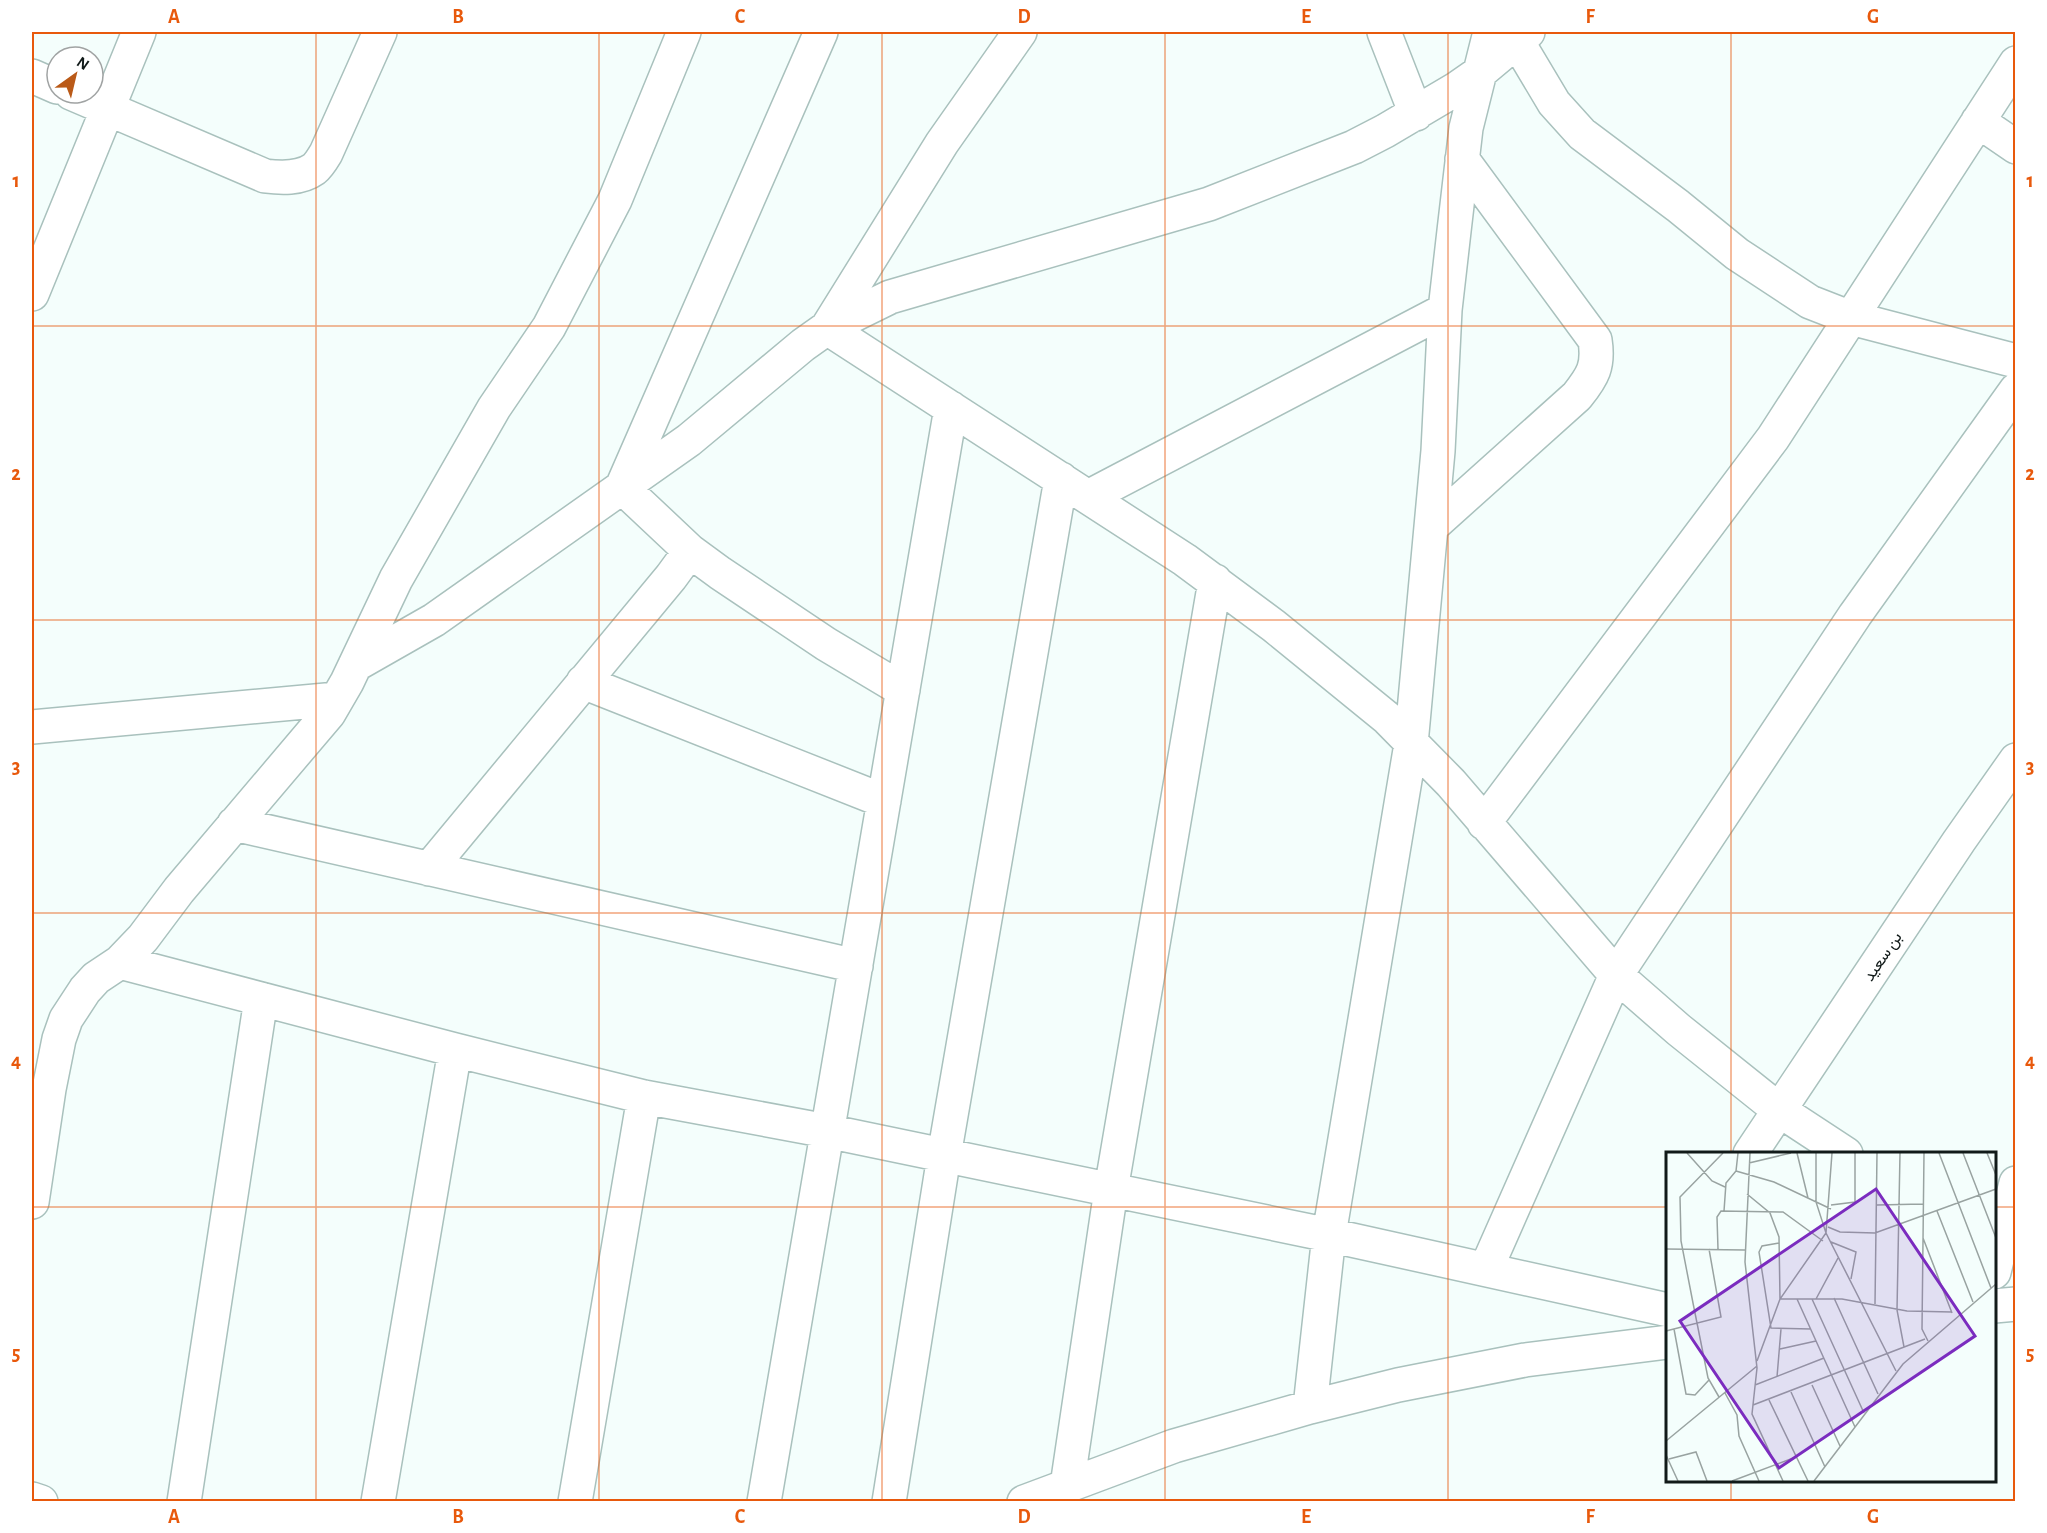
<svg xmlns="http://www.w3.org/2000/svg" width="2047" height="1533" font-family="'Alegreya Sans',Vazirmatn,sans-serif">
  <rect width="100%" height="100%" fill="#f4fefc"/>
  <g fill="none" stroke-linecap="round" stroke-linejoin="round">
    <defs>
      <path id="minor" d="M 821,32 L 622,487 L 690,551 L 720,573 L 826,644 L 903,690
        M 1020,32 L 942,143 L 827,328 L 1185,560 L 1274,626 L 1387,718 L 1451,783 L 1616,975 L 1679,1030 L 1779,1110 L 1846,1154
        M 1384,32 L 1416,114
        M 1517,41 L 1554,103 L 1582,134 L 1678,206 L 1737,254 L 1810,302 L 1851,318 L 2016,361
        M 32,76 L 57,87
        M 71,93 L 265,176 C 281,178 300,179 314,169 C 319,165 323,158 326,153 L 380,32
        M 1978,121 L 2016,147
        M 32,294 L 139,32
        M 1088,497 L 1445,310
        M 1431,527 L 1577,396 C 1593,376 1599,366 1595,340 L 1462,159
        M 355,665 L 434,620 L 689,440 L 803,345 L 827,328 L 890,297 L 1209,204 L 1354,147 L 1385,131 L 1456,89 L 1479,73 L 1528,32
        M 583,682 L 884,801
        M 32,727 L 337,699
        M 1484,823 L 1773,438 L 2016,63
        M 234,824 L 856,966
        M 429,869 L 671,577 L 690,551
        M 120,962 L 455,1050 L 644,1097 L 827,1131 L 1329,1235 L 1668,1310
        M 1750,1154 L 1959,841 L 2016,760
        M 32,1202 L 49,1089 L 59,1039 L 66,1019 L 85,990 L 96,978 L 120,962 L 143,938 L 179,890 L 329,713 L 347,682 L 396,579 L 494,408 L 549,327 L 615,200 L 684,32
        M 1486,1269 L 1616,975 L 1855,615 L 2016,390
        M 1994,1272 L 2016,1183
        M 1994,1306 L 2016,1304
        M 1310,1407 L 1329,1235 L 1411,744 L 1438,451 L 1445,310 L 1454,231 L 1466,128 L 1490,32
        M 1067,1486 L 1111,1190 L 1215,581
        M 32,1499 L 41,1502
        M 184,1502 L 261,999
        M 378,1502 L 455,1050
        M 575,1502 L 644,1097
        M 764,1502 L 951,408
        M 889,1502 L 944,1156 L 1061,479
        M 1024,1502 L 1174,1446 L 1310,1407 L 1398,1385 L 1525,1360 L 1668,1342"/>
    </defs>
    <use href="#minor" stroke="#a9c1bd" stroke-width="36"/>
    <use href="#minor" stroke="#fff" stroke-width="33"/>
  </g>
  <path fill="none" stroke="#e8590c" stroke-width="1.5" stroke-opacity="0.55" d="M 316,32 L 316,1502M 599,32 L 599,1502M 882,32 L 882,1502M 1165,32 L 1165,1502M 1448,32 L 1448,1502M 1731,32 L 1731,1154M 32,326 L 2016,326M 32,620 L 2016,620M 32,913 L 2016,913M 32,1207 L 1668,1207M 1994,1207 L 2016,1207M 1731,1480 L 1731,1502"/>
  <g text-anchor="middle" stroke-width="6" stroke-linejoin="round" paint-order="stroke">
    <g font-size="16" fill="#111a19" stroke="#fff">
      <text transform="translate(1882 956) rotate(-56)" y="6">بن سعيد</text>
    </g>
  </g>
  <g transform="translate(1666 1152)">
    <rect width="330" height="330" fill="#f4fefc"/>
    <path fill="none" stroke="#99a3a1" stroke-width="1.5" d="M 21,1 L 46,29 L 59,35M 84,1 L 79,110 L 91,216 L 86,262 L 117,329M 131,1 L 142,46M 150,1 L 150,50 L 160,81 L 230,219M 234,1 L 231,158 L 238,195M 258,1 L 256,177 L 262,189M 273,1 L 325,136M 297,1 L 330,86M 321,1 L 330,23M 83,11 L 125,1M 70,19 L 108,30 L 165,57M 81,42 L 104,61 L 113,85 L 114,147 L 176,147 L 241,159 L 286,160M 165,53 L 189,50 L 189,1M 211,53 L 257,52M 58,59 L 60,31 L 70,19 L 72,1M 271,59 L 307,150M 162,75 L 174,80 L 209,81 L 330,37M 257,86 L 286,161M 165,90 L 190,100 L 185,127M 113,91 L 96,94 L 93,100 L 105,176 L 145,177M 0,97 L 79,98M 52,97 L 51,65 L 55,59 L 117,60 L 157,89M 168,146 L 212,242M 131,147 L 189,275M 146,147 L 198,261M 150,147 L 172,106M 209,152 L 211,1M 8,177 L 20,242 L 29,243 L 43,228M 0,179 L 55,165 L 43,97M 114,197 L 150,189M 91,209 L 114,147 L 160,81 L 166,1M 111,225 L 115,177M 89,233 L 158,206M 146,233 L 174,294M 125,240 L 159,315M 59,241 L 71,263 L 73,284 L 93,329M 53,245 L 42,226 L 27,151 L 15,89 L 14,45 L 57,1M 103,248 L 142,329M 87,253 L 259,187M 0,289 L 91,214M 0,303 L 12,329M 3,307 L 30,300 L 41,329M 66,329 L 130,305M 148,329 L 237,212 L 330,132"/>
    <path fill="#7b2cbf" fill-opacity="0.15" stroke="#7b2cbf" stroke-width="3" d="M 210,37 L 309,184 L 113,316 L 14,169 Z"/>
    <rect width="330" height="330" fill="none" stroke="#111a19" stroke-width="3"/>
  </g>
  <rect width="2047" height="1533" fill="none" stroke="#ffffff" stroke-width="66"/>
  <g transform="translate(75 75) rotate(34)"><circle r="28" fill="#ffffff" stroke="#a0a3a3" stroke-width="1.5"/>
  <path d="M0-4.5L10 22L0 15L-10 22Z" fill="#ba5a18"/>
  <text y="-9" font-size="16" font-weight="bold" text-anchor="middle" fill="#111a19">N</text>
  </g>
  <rect x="33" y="33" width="1981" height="1467" fill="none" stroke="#e8590c" stroke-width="2"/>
  <g font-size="20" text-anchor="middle" font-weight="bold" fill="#e8590c">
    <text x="174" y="23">A</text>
    <text x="458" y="23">B</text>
    <text x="740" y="23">C</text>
    <text x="1024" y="23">D</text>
    <text x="1306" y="23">E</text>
    <text x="1590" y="23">F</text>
    <text x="1873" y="23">G</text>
    <text x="16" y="187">1</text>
    <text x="2030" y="187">1</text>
    <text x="16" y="480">2</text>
    <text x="2030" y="480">2</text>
    <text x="16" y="773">3</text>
    <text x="2030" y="773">3</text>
    <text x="16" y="1067">4</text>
    <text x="2030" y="1067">4</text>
    <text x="16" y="1360">5</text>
    <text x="2030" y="1360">5</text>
    <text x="174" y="1523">A</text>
    <text x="458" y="1523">B</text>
    <text x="740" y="1523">C</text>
    <text x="1024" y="1523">D</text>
    <text x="1306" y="1523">E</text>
    <text x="1590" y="1523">F</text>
    <text x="1873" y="1523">G</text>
  </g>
</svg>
